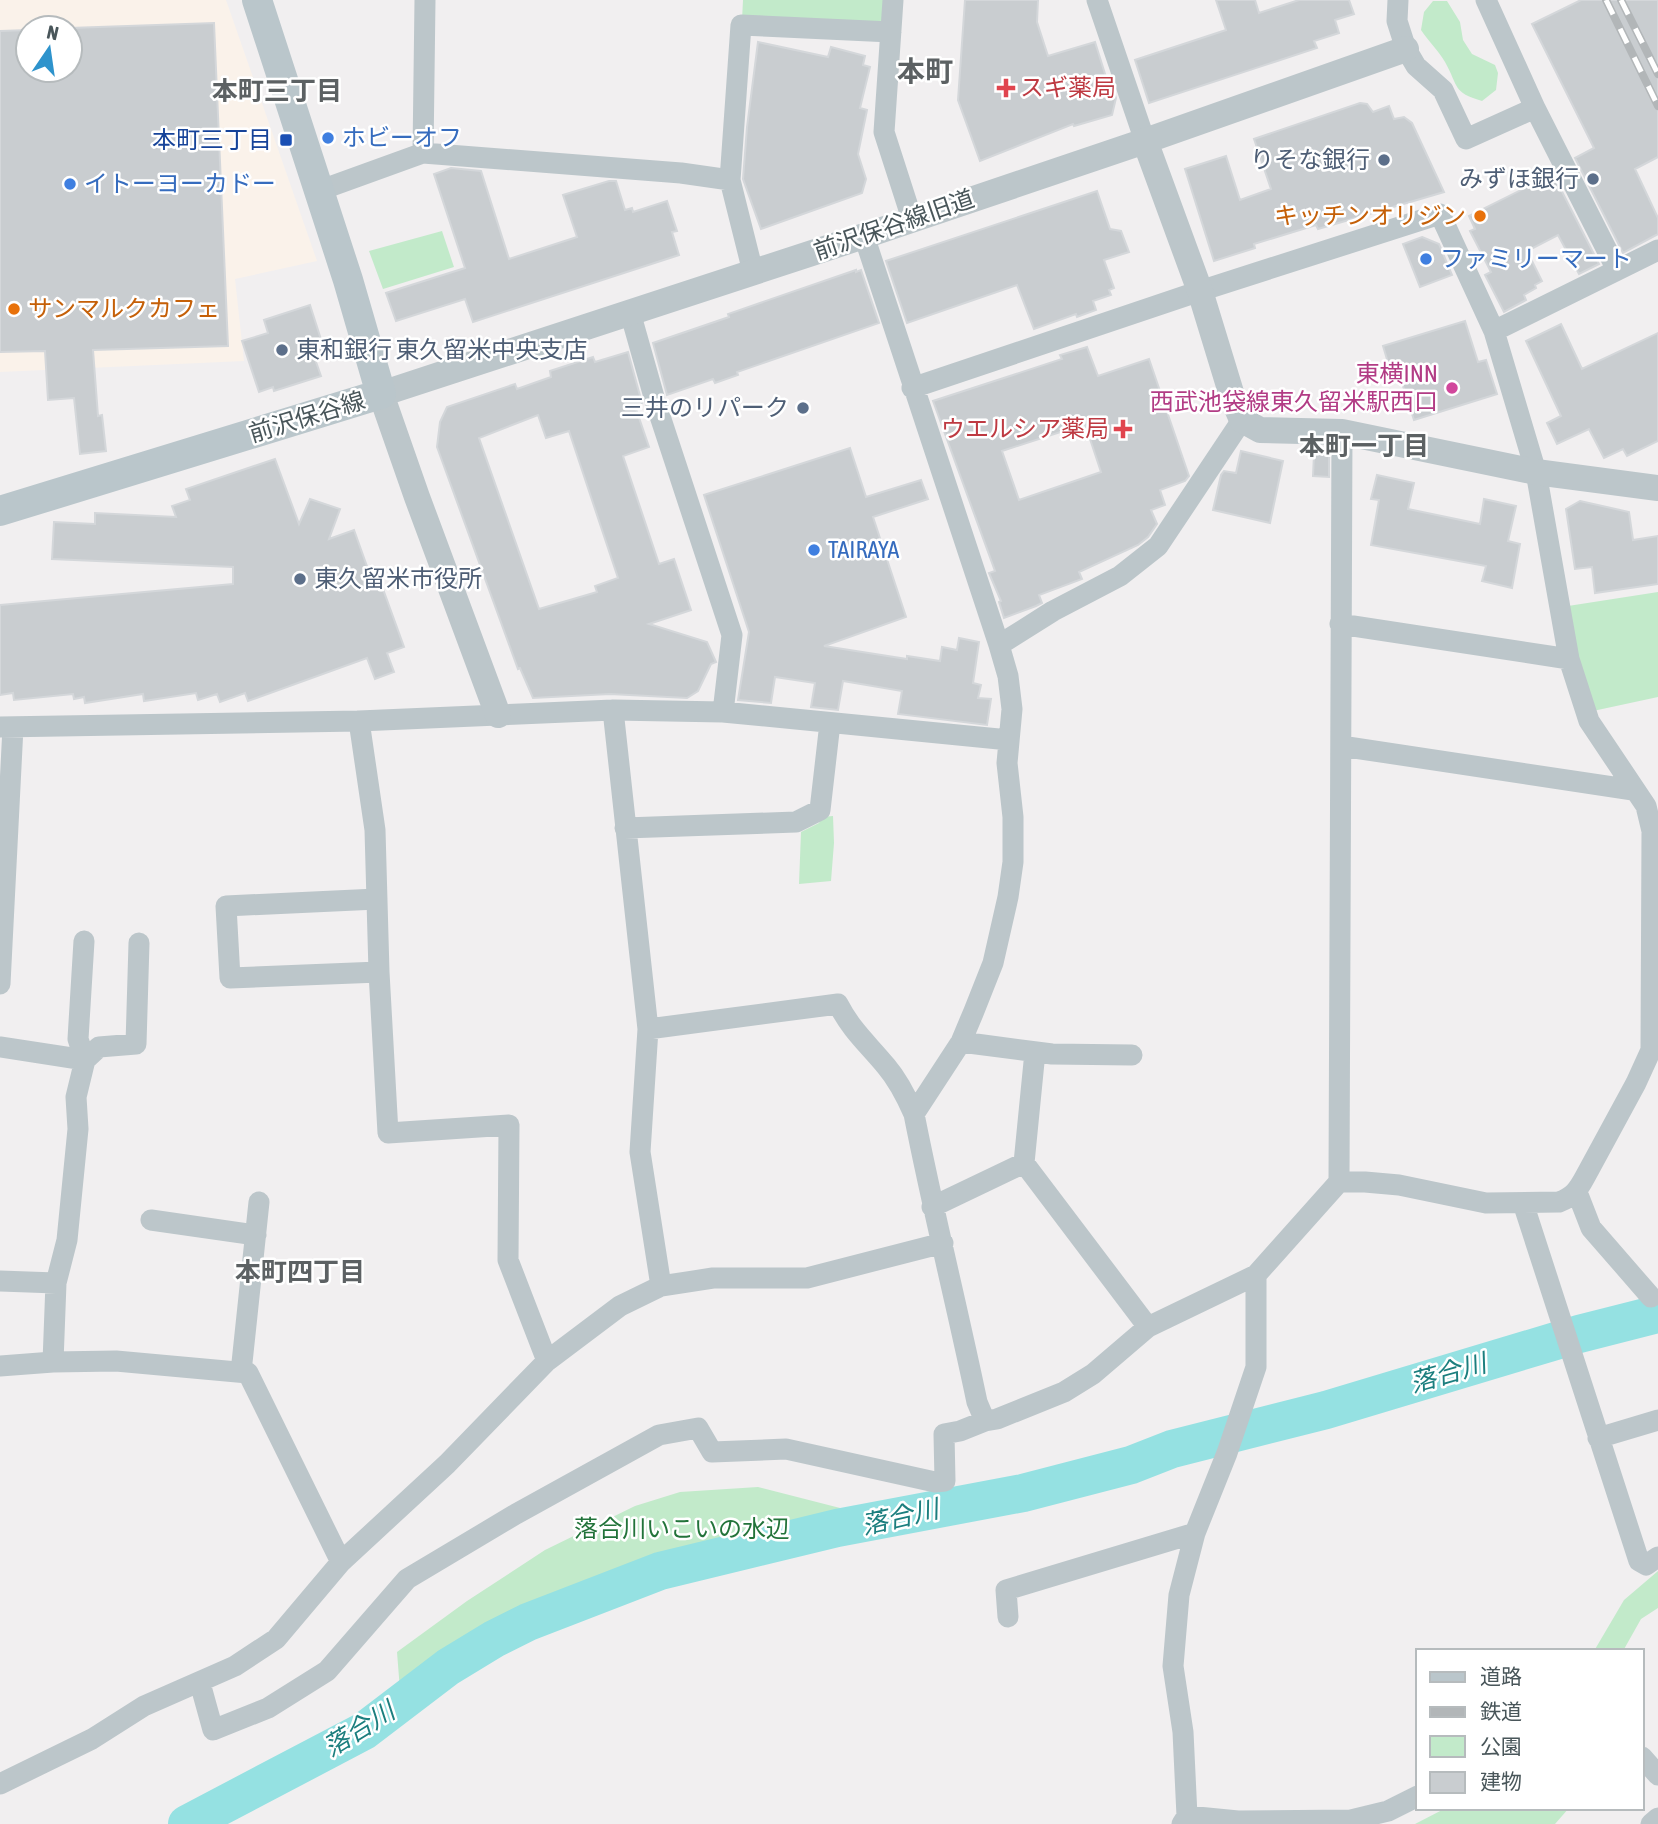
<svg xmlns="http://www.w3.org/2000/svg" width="1658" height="1824" font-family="'Asap Condensed','Noto Sans JP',sans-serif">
  <rect width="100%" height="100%" fill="#f1eff0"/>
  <path fill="#faf2ea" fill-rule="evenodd" d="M 0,0 L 226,0 L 317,261 L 235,279 L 244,361 L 0,372 ZM 28,28 L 70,28 L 70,70 L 28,70 Z"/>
  <path fill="#c2eaca" d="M 743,0 L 889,0 L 888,32 L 742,20 Z
    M 1433,1 L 1447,1 L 1460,22 L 1463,40 L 1472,54 L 1495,65 L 1498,73 L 1496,90 L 1482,101 C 1452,92 1459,87 1445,62 C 1439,51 1428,41 1421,30 L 1424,12 Z
    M 442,231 L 454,267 L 383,289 L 369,251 Z
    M 1658,592 L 1658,697 L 1593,711 L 1577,658 L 1568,606 Z
    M 833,816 L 834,843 L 831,881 L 799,884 L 801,832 L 819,823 L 822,817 Z
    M 758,1487 L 844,1509 L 848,1525 L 660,1571 L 528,1622 L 448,1667 L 401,1703 L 397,1652 L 467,1601 L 545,1550 L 635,1506 L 680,1492 Z
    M 1658,1571 L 1658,1608 L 1641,1619 L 1623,1651 L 1594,1651 L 1624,1600 Z
    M 1446,1808 L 1569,1808 L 1555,1824 L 1415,1824 Z"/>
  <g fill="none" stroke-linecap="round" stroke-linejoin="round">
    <path stroke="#95e1e2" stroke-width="38" d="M 187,1824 L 364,1731 L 448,1667 L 494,1639 L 528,1622 L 660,1571 L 837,1528 L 1023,1493 L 1131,1465 L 1172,1449 L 1326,1410 L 1579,1334 L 1658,1314"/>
  </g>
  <path fill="#c9cdd0" stroke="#d4d7da" stroke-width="2" fill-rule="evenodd" d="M 965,0 L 1038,0 L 1037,22 L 1048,56 L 1095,42 L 1111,93 L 1114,92 L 1116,98 L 1112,115 L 1074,126 L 1073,124 L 980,161 L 958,100 Z
    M 1216,0 L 1255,0 L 1259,13 L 1299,0 L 1349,0 L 1354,14 L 1335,20 L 1339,33 L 1314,41 L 1317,48 L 1149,103 L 1135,60 L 1226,30 Z
    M 1581,0 L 1658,0 L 1658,157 L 1635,169 L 1658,218 L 1658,234 L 1623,253 L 1575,158 L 1594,148 L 1532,24 Z
    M 214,23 L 228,346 L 93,350 L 98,416 L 102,415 L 106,451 L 80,454 L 74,398 L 48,400 L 45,351 L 0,352 L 0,31 L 28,30 L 28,70 L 70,70 L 70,28 Z
    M 758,42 L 828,57 L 831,47 L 865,56 L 863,65 L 870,67 L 860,108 L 867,110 L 858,154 L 866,179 L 862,193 L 761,229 L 743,179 L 747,127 Z
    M 1360,103 L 1367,104 L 1373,112 L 1389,106 L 1394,119 L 1404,117 L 1412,123 L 1444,192 L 1318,229 L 1316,225 L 1254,244 L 1255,248 L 1214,261 L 1185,169 L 1226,156 L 1240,200 L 1271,189 L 1254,139 Z
    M 451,168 L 481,171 L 509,259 L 577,237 L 563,195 L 609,181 L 616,181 L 625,210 L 632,208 L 633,212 L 667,201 L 677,231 L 672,232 L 679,255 L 473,322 L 465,299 L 396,321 L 386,293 L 465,268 L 434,174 Z
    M 1553,174 L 1599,264 L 1579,274 L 1558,235 L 1527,251 L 1542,281 L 1535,285 L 1536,288 L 1524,295 L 1526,300 L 1504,312 L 1485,275 L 1491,272 L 1470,231 L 1475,229 L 1469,216 Z
    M 1097,191 L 1110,229 L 1121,231 L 1129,252 L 1104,260 L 1114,288 L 1109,290 L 1111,295 L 1093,301 L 1096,310 L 1077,317 L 1076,314 L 1034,329 L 1017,285 L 907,323 L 886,261 Z
    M 1422,237 L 1439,244 L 1452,275 L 1420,287 L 1403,244 Z
    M 856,270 L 856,272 L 861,270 L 879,323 L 737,372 L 738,375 L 715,383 L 713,379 L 667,395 L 653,343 L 729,317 L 728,314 Z
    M 310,305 L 325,352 L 314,356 L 321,376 L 274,391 L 273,387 L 259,392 L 242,341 L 268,333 L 264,320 Z
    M 1465,321 L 1478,362 L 1486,360 L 1497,394 L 1414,420 L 1399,374 L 1392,376 L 1383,346 Z
    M 1561,324 L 1582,369 L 1658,333 L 1658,441 L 1627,456 L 1623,449 L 1604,458 L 1589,429 L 1557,444 L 1547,423 L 1561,416 L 1526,341 Z
    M 1087,347 L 1098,376 L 1149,359 L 1189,476 L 1185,481 L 1160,490 L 1165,505 L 1151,510 L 1157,524 L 1148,537 L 1138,545 L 1079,572 L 1082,579 L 1039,595 L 1042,603 L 1036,606 L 1004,618 L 999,602 L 1001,601 L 989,573 L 995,571 L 933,401 L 1062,359 L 1060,355 ZM 1085,424 L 1101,472 L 1019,500 L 1002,451 Z
    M 628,352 L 642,403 L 635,406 L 649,447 L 623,456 L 659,564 L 674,559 L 691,610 L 649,624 L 707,642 L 716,662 L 711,664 L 698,691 L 687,698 L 610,694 L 533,698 L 520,668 L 518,669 L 437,447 L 440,422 L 447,407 L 515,384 L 517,389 L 551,377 L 550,371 L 593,357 L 595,362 ZM 538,415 L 546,438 L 569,431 L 618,578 L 595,586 L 597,592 L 539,609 L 479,438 Z
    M 850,448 L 866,497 L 921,480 L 928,499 L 873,517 L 906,617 L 824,646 L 907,659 L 907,656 L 940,661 L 942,647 L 957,650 L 959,638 L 979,642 L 973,683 L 981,685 L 978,698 L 991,699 L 987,725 L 898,714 L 902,691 L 843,681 L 838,710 L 811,707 L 815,683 L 775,677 L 771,703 L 738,700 L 749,632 L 704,495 Z
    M 1241,451 L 1283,461 L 1270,523 L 1213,510 L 1221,475 L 1224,471 L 1236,473 Z
    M 1314,454 L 1329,455 L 1329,477 L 1313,476 Z
    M 275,459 L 299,524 L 310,499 L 340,509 L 329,539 L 354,530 L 368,569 L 375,567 L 404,647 L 387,653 L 394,672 L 375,679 L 367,658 L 248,701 L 245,693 L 220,702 L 217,694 L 198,700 L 196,693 L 144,701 L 143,694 L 85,703 L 84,697 L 74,699 L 73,694 L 14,700 L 13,693 L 0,695 L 0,605 L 233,584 L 233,567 L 52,559 L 54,522 L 95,524 L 95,513 L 176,517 L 172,506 L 190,500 L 186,489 Z
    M 1377,475 L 1414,483 L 1408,509 L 1480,524 L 1484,499 L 1516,506 L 1508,541 L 1520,544 L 1512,588 L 1482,581 L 1486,566 L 1371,545 L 1379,500 L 1371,499 Z
    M 1580,501 L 1629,512 L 1633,540 L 1658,536 L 1658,584 L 1595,593 L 1592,567 L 1575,569 L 1566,509 Z"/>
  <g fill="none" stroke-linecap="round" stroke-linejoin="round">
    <path stroke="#bcc6ca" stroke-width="21" d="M 893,0 L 884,132 L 912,219
      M 1097,0 L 1145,141
      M 1398,0 L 1397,21 L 1406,49 L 1416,66 L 1443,90 L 1466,139 L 1535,108 L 1486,0
      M 1535,108 L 1617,270
      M 423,153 L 425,0
      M 318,191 L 423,153 L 681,173 L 730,180
      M 864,236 L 999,645 L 1008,676 L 1012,709 L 1007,763 L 1013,817 L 1013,862 L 1008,897 L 993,963 L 974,1011 L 961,1042 L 914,1114 C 933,1211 957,1306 977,1402 L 985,1421 L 997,1419 L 1064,1392 L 1093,1374 L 1148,1327 L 1256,1275 L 1339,1182 L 1342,432
      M 753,272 L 730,180 L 741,25 L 891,32
      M 630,312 L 656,404 L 732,635 L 723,712
      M 1494,331 L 1658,250
      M 912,388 L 1200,291 L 1440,214 L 1494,331 L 1536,472 L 1569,659 L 1589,721 L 1646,806 L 1652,831 L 1651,1050 L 1636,1083 L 1585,1177 C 1578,1190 1573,1197 1559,1202 L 1486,1203 L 1399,1185 L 1365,1182 L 1339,1182
      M 1340,624 L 1569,659
      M 999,645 L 1053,611 L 1120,576 L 1158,546 L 1242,420
      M 613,710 L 648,1029 L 640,1152 L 661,1286
      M 359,721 L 375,830 L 379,972 L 388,1133 L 509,1125 L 508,1260 L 547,1361
      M 0,727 L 359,721 L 613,710 L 723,712 L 1009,740
      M 1341,746 L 1633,790
      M 625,828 L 796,822 L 820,810 L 830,723
      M 377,899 L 226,906 L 230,978 L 379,972
      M 84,941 L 78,1039 L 85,1060 L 99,1047 L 136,1044 L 139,943
      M 0,984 L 13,727
      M 648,1029 L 838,1004 C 852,1031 867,1043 886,1066 C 898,1080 907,1098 914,1114
      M 961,1042 L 1052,1054 L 1132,1055
      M 0,1047 L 85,1060 L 76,1097 L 78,1129 L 67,1240 L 56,1283 L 53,1362 L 0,1366
      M 1035,1052 L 1024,1163 L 1148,1327
      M 1577,1192 L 1591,1228 L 1651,1297
      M 1523,1203 L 1639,1561 L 1646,1565 L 1658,1557
      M 932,1207 L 1024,1163
      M 151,1220 L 256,1235
      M 0,1281 L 56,1283
      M 53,1362 L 116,1361 L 248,1373 L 341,1562
      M 241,1372 L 259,1202
      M 1598,1438 L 1658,1420
      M 1008,1617 L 1006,1590 L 1195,1533
      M 200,1683 L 213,1730 L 268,1708 L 327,1671 L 407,1579 L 516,1514 L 659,1435 L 698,1428 L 712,1452 L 786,1449 L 935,1482 L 945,1481 L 944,1434 L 960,1431 L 985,1421
      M 1642,1757 L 1658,1775
      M 0,1784 L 92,1739 L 144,1706 L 235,1666 L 276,1639 L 341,1562 L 447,1464 L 547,1361 L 620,1306 L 661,1286 L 713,1278 L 807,1278 L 943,1243
      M 1187,1816 L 1238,1821 L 1351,1820 L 1388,1811 L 1418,1796
      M 1182,1824 L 1187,1816 L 1183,1732 L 1173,1666 L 1179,1595 L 1195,1533 L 1227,1453 L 1256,1367 L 1256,1275
      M 1651,1824 L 1658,1818"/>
    <path stroke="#bcc6ca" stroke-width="26" d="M 1145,141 L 1200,291 L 1233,399 L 1242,420 L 1260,430 L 1342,432 L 1536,472 L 1658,488
      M 498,715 L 417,497 L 381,394 L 864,236 L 1145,141 L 1406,49"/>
    <path stroke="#bac6cb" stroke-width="30" d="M 0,511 L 381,394 L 348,280 L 257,0"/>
    <defs>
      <path id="rail" d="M 1606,0 L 1658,106
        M 1621,0 L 1658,74"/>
    </defs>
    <use href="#rail" stroke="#b2b6b8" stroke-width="8"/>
    <use href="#rail" stroke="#fff" stroke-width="5" stroke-dasharray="16" stroke-linecap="butt"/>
  </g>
  <g fill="#e0444e" stroke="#fff" stroke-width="2.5">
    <path d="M1002.5 77.5h7v7h7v7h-7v7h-7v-7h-7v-7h7z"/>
    <path d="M1119.5 418.5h7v7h7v7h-7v7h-7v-7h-7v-7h7z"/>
  </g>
  <g fill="#3f7fe0" stroke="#fff" stroke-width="2.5">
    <circle cx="328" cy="138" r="7"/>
    <circle cx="70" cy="184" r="7"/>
    <circle cx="1426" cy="259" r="7"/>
    <circle cx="814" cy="550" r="7"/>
  </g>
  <rect fill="#1a4fb4" stroke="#fff" stroke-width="2.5" x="279" y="133" width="14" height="14" rx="3.5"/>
  <g fill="#5c6f8a" stroke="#fff" stroke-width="2.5">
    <circle cx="1384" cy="160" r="7"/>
    <circle cx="1593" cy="179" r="7"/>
    <circle cx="282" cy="350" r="7"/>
    <circle cx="803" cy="408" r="7"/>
    <circle cx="300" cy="579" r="7"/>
  </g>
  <g fill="#e8710a" stroke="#fff" stroke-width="2.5">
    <circle cx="1480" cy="216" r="7"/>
    <circle cx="14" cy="309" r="7"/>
  </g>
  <circle fill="#d1479c" stroke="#fff" stroke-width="2.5" cx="1452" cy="388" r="7"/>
  <g text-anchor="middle" stroke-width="5" stroke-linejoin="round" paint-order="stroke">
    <g font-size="24" fill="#be3a42" stroke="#fff" text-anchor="start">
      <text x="1020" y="96">スギ薬局</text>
      <text x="1109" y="437" text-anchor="end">ウエルシア薬局</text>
    </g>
    <g font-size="24" fill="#366cbe" stroke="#fff" text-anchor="start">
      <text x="342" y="146">ホビーオフ</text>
      <text x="84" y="192">イトーヨーカドー</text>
      <text x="1440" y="267">ファミリーマート</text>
      <text x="828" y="558">TAIRAYA</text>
    </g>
    <g font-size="24" fill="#164399" stroke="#fff" text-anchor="end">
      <text x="272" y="148">本町三丁目</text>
    </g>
    <g font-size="24" fill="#4e5e75" stroke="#fff" text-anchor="end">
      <text x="1370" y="168">りそな銀行</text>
      <text x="1579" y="187">みずほ銀行</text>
      <text x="296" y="358" text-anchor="start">東和銀行 東久留米中央支店</text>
      <text x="789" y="416">三井のリパーク</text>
      <text x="314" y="587" text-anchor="start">東久留米市役所</text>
    </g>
    <g font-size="24" fill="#c56008" stroke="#fff" text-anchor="end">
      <text x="1466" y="224">キッチンオリジン</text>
      <text x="28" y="317" text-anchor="start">サンマルクカフェ</text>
    </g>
    <g font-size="24" fill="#49565a" stroke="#fff">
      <text transform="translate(894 225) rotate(-19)" y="8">前沢保谷線旧道</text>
      <text transform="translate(307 417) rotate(-17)" y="8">前沢保谷線</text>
    </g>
    <g font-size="24" fill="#b23c85" stroke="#fff" text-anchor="end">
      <text x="1438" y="382">東横INN<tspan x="1438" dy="28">西武池袋線東久留米駅西口</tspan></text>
    </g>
    <g font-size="24" fill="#22733a" stroke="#fff">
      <text x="682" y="1537">落合川いこいの水辺</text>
    </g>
    <g font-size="26" font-weight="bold" fill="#5c6163" stroke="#fff">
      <text x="277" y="100">本町三丁目</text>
      <text x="1364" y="455">本町一丁目</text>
      <text x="300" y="1281">本町四丁目</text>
    </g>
    <g font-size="26" font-style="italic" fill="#1b7e7e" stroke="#fff">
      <text transform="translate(1448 1373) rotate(-16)" y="9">落合川</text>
      <text transform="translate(900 1517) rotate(-13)" y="9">落合川</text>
      <text transform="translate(359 1729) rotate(-32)" y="9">落合川</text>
    </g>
    <g font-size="28" font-weight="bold" fill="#5c6163" stroke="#fff">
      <text x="925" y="81">本町</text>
    </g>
  </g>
  <rect x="1416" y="1649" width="228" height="161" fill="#ffffff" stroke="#b6bbbd" stroke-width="2"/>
  <rect x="1430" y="1672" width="35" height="10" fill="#bac6cb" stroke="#b6bbbd" stroke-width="2"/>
  <text x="1480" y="1684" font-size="21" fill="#49565a">道路</text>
  <rect x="1430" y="1707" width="35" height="10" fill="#b2b6b8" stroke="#b6bbbd" stroke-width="2"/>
  <text x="1480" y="1719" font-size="21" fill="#49565a">鉄道</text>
  <rect x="1430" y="1736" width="35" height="21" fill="#c2eaca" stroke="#b6bbbd" stroke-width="2"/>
  <text x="1480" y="1754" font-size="21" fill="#49565a">公園</text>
  <rect x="1430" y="1772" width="35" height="21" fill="#c9cdd0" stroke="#b6bbbd" stroke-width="2"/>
  <text x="1480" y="1789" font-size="21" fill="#49565a">建物</text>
  <g transform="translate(49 49) rotate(13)"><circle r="33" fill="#ffffff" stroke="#b6bbbd" stroke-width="2"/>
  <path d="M0-5L12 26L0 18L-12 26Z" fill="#2e93cc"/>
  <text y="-10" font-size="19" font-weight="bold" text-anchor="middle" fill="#49565a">N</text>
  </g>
</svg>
